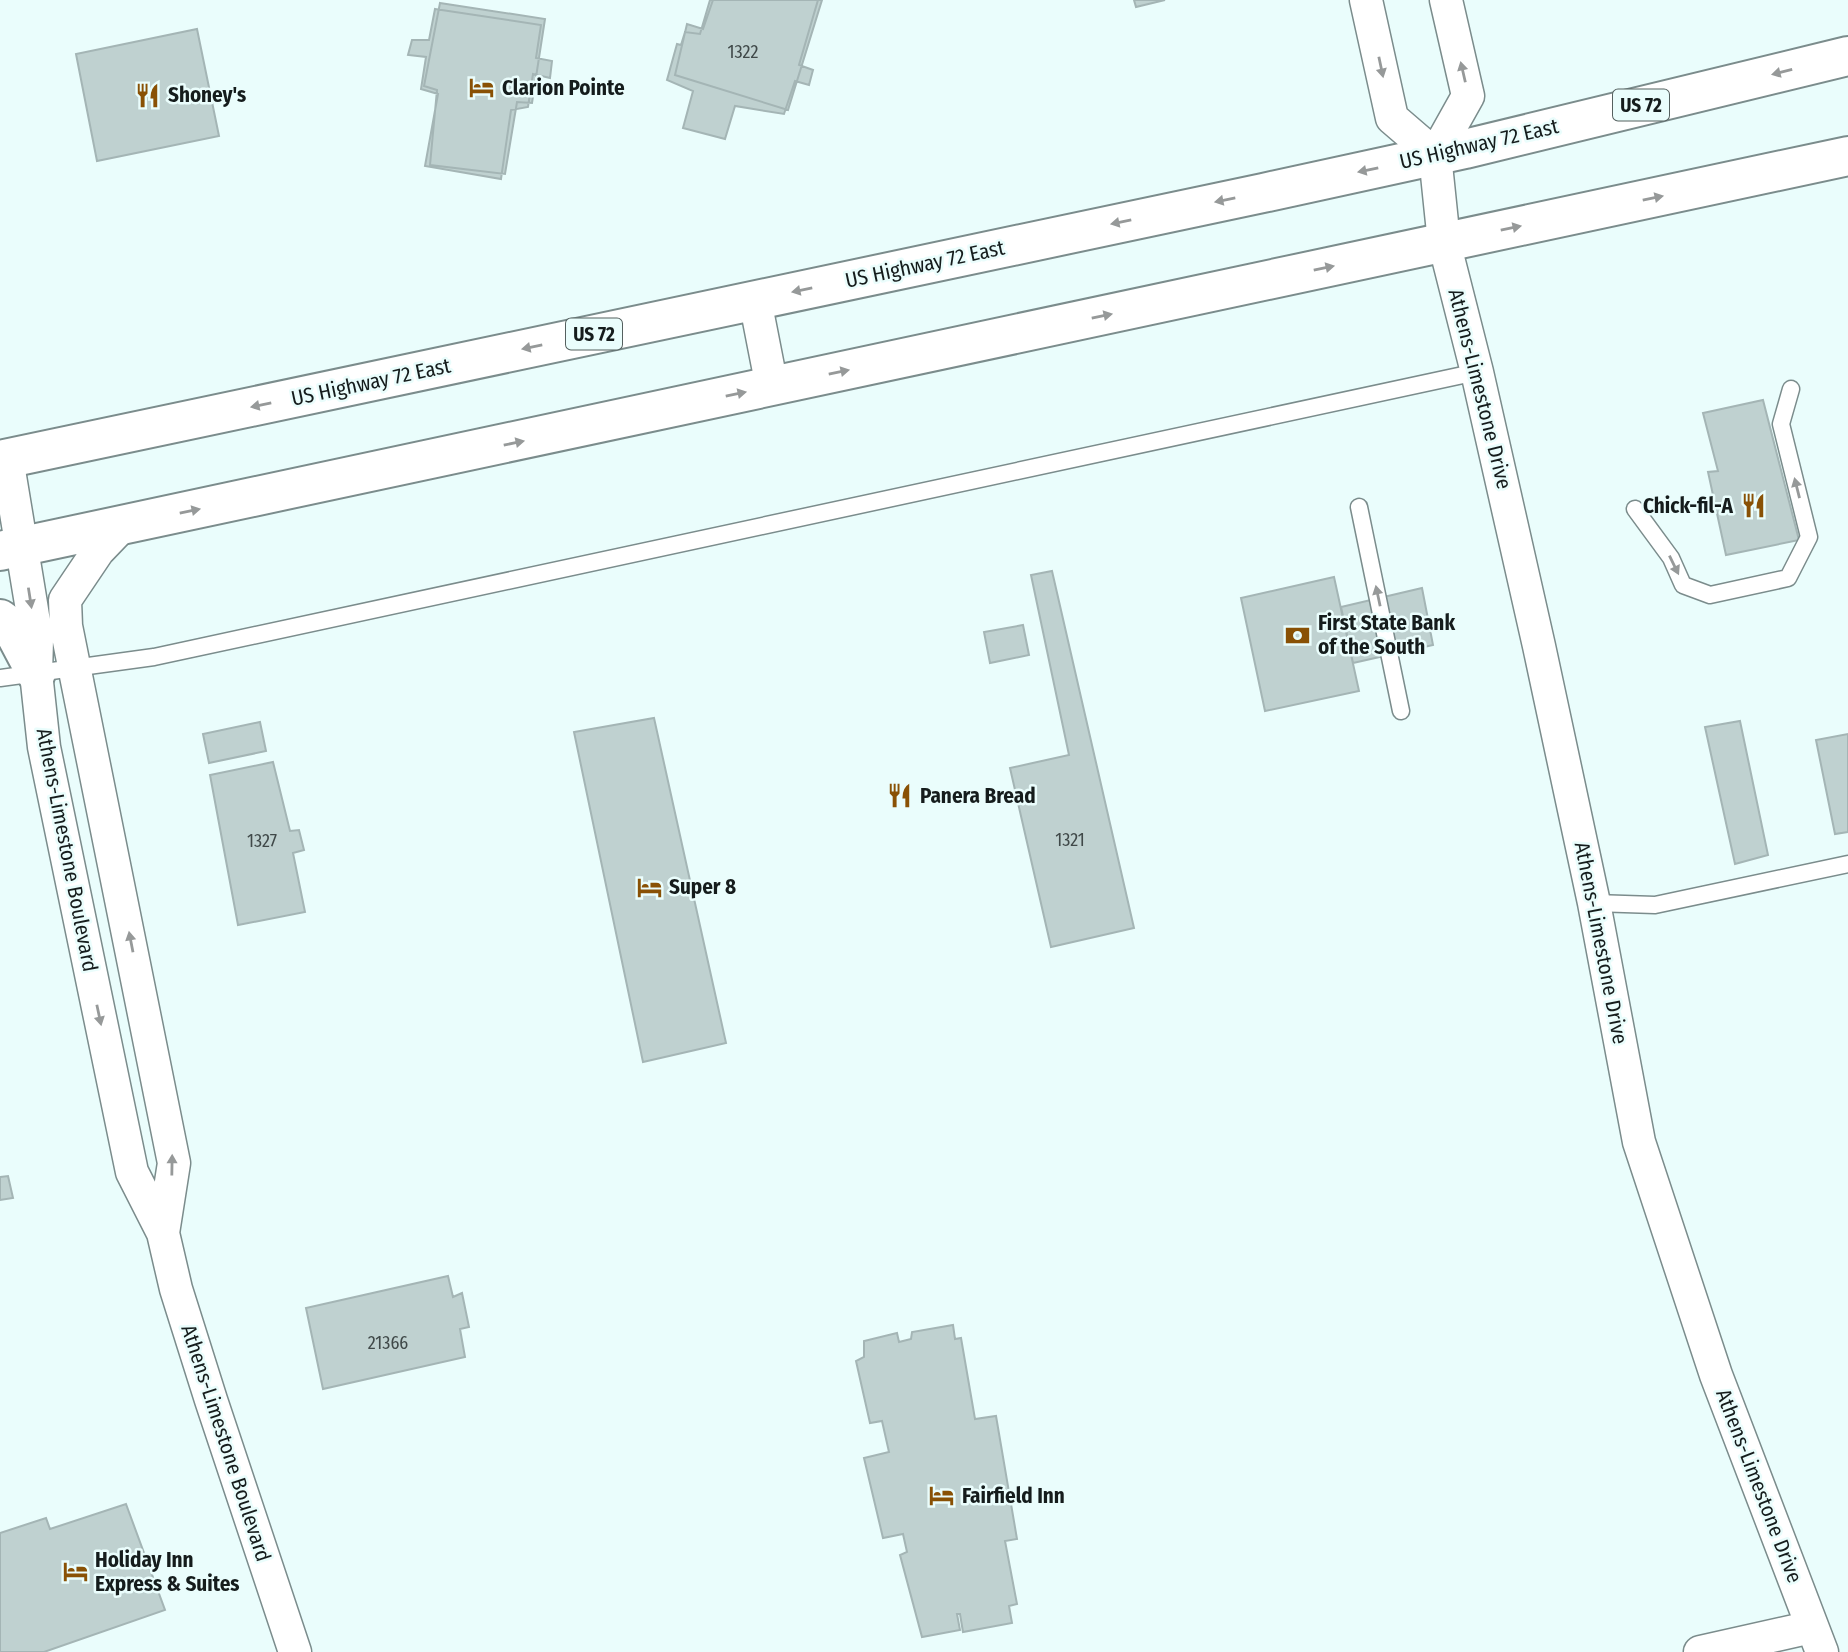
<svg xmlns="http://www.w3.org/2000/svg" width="1848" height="1652" font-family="'Fira Sans Condensed',sans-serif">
  <rect width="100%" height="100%" fill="#eafdfc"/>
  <path fill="#bfd1d0" stroke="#a4b5b5" stroke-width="2" d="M 710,0 L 818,0 L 799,65 L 813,70 L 809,85 L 795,81 L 784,114 L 735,106 L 725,139 L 683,128 L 693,91 L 667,80 L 677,44 L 681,45 L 685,32 L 700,34 Z
    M 713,0 L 822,0 L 788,110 L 675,75 L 687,24 L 703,29 Z
    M 1134,0 L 1165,0 L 1136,7 Z
    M 440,3 L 545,19 L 532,103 L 517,102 L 505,174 L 430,165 L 437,90 L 424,86 Z
    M 435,9 L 541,25 L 536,58 L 552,61 L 550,78 L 533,74 L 528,107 L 511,110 L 501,179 L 425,166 L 438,94 L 421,89 L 426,57 L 408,55 L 412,40 L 429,40 Z
    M 197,29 L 219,136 L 97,161 L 76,54 Z
    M 1763,400 L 1799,540 L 1726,555 L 1708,472 L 1718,471 L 1703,413 Z
    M 1052,571 L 1134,928 L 1051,947 L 1010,768 L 1069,755 L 1031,575 Z
    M 1334,577 L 1359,691 L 1265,711 L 1241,598 Z
    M 1422,588 L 1433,645 L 1353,663 L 1341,607 Z
    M 1023,625 L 1029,655 L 990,663 L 984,632 Z
    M 654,718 L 726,1043 L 643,1062 L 574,732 Z
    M 1740,721 L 1768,855 L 1735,864 L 1705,727 Z
    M 260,722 L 266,751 L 209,763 L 203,734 Z
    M 1848,734 L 1848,832 L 1835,834 L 1816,740 Z
    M 273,762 L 290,831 L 299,830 L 304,850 L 293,853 L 305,912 L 238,925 L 210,775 Z
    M 8,1176 L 13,1198 L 0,1200 L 0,1177 Z
    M 448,1276 L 453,1297 L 462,1293 L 469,1327 L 460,1329 L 465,1357 L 323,1389 L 306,1308 Z
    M 953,1325 L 955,1339 L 961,1338 L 975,1419 L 996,1416 L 1017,1539 L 1005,1541 L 1017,1604 L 1009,1606 L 1012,1623 L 963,1632 L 960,1614 L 957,1614 L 960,1630 L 922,1637 L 900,1555 L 907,1552 L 903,1534 L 883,1538 L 864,1458 L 889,1452 L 882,1421 L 870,1423 L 856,1361 L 864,1357 L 864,1341 L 897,1333 L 899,1342 L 911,1339 L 912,1332 Z
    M 126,1504 L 165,1610 L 44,1652 L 0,1652 L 0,1533 L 46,1518 L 50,1529 Z"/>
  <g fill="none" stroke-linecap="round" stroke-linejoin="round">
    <defs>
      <path id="lane" d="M 1359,507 L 1401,711
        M 1635,509 L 1671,558 L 1683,585 L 1710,595 L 1788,578 L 1809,537 L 1781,424 L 1791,389
        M 0,678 L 154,657 L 1477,372
        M 1594,903 L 1655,905 L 1848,864"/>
      <path id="street" d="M 1366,0 L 1392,118 L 1435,155
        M 1435,155 L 1444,242 L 1477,372 L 1539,646 L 1594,903 L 1639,1142 L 1716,1375 L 1822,1652
        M 1435,155 L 1468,96 L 1446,0
        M 755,300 L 772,387
        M 7,458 L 37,640 L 36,673 L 44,747 L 132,1172 L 163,1233 L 176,1289 L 211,1400 L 295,1652
        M 123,525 L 98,551 L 65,600 L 66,626 L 174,1163 L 163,1233
        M 1700,1652 L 1812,1627"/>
      <path id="highway" d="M 0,460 L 1263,193 L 1465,149 L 1848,56
        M 0,551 L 1848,156
        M 0,619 L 12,628 L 36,673"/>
    </defs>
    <use href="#lane" stroke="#7b8c8c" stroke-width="19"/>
    <use href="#street" stroke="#7b8c8c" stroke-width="35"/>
    <use href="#highway" stroke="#7b8c8c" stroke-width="42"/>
    <use href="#lane" stroke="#fff" stroke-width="16"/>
    <use href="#street" stroke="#fff" stroke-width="32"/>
    <use href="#highway" stroke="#fff" stroke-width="38"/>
  </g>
  <defs><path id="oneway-solid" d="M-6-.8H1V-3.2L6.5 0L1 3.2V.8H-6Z" transform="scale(1.75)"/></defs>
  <g fill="#969999">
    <use href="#oneway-solid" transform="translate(1381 67) rotate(78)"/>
    <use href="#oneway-solid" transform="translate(1463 72) rotate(-103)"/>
    <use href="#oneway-solid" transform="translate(1782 72) rotate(166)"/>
    <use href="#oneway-solid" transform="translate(1368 170) rotate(168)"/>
    <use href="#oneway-solid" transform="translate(1653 198) rotate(-12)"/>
    <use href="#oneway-solid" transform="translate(1225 200) rotate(169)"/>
    <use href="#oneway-solid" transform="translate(1121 222) rotate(168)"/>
    <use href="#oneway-solid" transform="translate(1511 228) rotate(-12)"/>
    <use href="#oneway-solid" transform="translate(1324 268) rotate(-12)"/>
    <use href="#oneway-solid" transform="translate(802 290) rotate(168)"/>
    <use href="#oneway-solid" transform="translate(1102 316) rotate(-12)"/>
    <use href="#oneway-solid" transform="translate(532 347) rotate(168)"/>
    <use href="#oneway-solid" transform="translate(839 372) rotate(-12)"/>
    <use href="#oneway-solid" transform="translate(736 394) rotate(-12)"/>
    <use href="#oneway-solid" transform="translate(261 405) rotate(168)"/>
    <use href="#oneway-solid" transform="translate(514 443) rotate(-12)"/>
    <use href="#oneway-solid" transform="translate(1797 488) rotate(-104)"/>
    <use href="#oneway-solid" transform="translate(190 511) rotate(-12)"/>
    <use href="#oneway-solid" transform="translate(1674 565) rotate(64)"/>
    <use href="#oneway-solid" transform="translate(1378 596) rotate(-102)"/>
    <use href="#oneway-solid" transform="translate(30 598) rotate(81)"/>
    <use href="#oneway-solid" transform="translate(131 942) rotate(-101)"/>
    <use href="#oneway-solid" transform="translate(99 1015) rotate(78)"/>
    <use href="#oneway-solid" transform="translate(172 1165) rotate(-89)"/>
  </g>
  <defs>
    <symbol id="hotel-bare" viewBox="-9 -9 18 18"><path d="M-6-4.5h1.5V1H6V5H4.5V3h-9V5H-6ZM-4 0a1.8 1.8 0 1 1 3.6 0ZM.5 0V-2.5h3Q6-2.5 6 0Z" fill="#895105" stroke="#eafdfc" stroke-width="2.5" paint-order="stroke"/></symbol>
    <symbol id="restaurant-bare" viewBox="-9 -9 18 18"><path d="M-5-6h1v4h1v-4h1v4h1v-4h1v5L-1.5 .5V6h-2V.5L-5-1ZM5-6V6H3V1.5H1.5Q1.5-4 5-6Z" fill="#895105" stroke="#eafdfc" stroke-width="2.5" paint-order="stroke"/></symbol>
    <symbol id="bank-bare" viewBox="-9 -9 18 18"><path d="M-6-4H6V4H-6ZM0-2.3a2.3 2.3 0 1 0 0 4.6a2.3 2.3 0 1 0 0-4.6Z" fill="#895105" stroke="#eafdfc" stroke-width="2.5" paint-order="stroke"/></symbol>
  </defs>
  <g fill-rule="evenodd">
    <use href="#hotel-bare" x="464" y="70" width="35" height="35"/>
    <use href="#restaurant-bare" x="130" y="78" width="35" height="35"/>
    <use href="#restaurant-bare" x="1736" y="488" width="35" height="35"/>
    <use href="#bank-bare" x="1280" y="618" width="35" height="35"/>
    <use href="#restaurant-bare" x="882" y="778" width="35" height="35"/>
    <use href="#hotel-bare" x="632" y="870" width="35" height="35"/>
    <use href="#hotel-bare" x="924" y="1478" width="35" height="35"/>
    <use href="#hotel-bare" x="58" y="1554" width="35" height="35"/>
  </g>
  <g text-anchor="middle" stroke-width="5" stroke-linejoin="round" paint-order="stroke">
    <g font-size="18" fill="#404949">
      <text x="743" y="58">1322</text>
      <text x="1070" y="846">1321</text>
      <text x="262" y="847">1327</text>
      <text x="388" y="1349">21366</text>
    </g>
    <g fill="#eafdfc" stroke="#55605f" stroke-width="2">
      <rect x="1613" y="89.5" width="56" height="31" rx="5"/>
      <rect x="566" y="318.5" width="56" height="31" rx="5"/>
    </g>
    <g font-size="19" font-weight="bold" fill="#151c1c">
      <text x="1641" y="112">US 72</text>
      <text x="594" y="341">US 72</text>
    </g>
    <g font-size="21" font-weight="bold" fill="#151c1c" stroke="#eafdfc" text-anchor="start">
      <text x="502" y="95">Clarion Pointe</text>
      <text x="168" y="102">Shoney's</text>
      <text x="1733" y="513" text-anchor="end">Chick-fil-A</text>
      <text x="1318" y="630">First State Bank<tspan x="1318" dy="24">of the South</tspan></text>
      <text x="920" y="803">Panera Bread</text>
      <text x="669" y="894">Super 8</text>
      <text x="962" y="1503">Fairfield Inn</text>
      <text x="95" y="1567">Holiday Inn<tspan x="95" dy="24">Express &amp; Suites</tspan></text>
    </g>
    <g font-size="21" fill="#151c1c" stroke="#eafdfc">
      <text transform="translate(1479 144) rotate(-13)" y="7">US Highway 72 East</text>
      <text transform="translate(925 264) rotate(-12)" y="7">US Highway 72 East</text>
      <text transform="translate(371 382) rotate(-12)" y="7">US Highway 72 East</text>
      <text transform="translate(1480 389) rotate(76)" y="7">Athens-Limestone Drive</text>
      <text transform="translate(67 850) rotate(79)" y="7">Athens-Limestone Boulevard</text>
      <text transform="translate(1601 943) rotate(79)" y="7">Athens-Limestone Drive</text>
      <text transform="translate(226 1443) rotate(72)" y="7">Athens-Limestone Boulevard</text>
      <text transform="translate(1759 1486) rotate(69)" y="7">Athens-Limestone Drive</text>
    </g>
  </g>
</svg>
